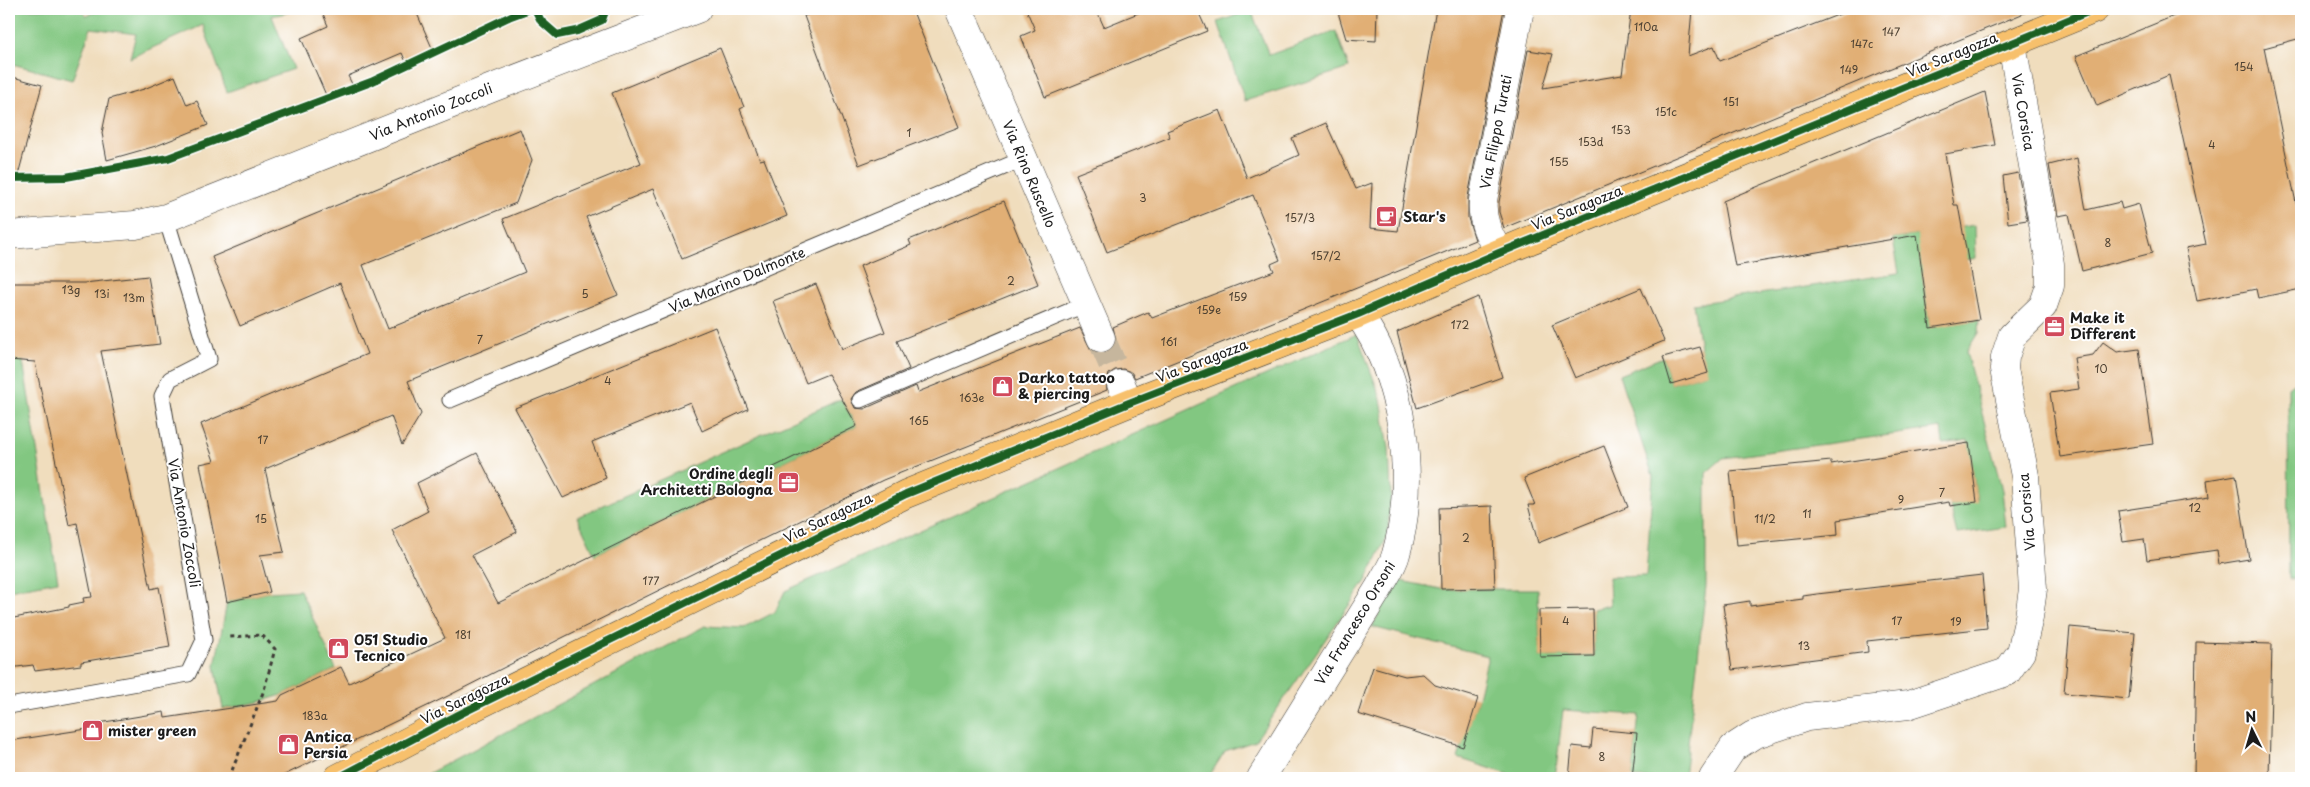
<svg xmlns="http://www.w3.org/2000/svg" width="2310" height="787" font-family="'Playpen Sans',sans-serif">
  <rect width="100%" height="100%" fill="#fff"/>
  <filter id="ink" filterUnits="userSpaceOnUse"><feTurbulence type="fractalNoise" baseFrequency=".02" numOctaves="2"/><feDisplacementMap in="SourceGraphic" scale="10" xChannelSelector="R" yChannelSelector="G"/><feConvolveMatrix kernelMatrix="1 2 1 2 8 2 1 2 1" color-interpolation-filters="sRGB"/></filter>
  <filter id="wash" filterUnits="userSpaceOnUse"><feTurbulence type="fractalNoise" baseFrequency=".0096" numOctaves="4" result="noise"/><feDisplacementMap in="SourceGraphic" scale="20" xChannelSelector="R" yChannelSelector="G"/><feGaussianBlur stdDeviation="1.12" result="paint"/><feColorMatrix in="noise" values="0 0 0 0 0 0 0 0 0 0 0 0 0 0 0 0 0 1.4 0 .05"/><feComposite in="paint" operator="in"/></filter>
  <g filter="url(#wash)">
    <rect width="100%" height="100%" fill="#f0ddbd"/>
    <path fill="#82c781" stroke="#4f724e" d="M 9,9 L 81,9 L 87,16 L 101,9 L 303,9 L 272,16 L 293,69 L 227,92 L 203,25 L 130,58 L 136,34 L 91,28 L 72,80 L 9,63 Z
      M 1251,10 L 1269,55 L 1336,31 L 1349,68 L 1245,101 L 1218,22 Z
      M 1975,225 L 1976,258 L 1922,269 L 1930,327 L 1979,320 L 1978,333 L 1966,352 L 2002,490 L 2006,527 L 1957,534 L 1950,506 L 1977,501 L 1968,440 L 1943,444 L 1941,428 L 1723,458 L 1706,473 L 1706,586 L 1684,778 L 1632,778 L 1639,715 L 1563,710 L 1555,778 L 1520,778 L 1458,758 L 1478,698 L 1488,656 L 1372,627 L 1396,580 L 1441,589 L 1538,589 L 1540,657 L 1594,656 L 1593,609 L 1610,605 L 1609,577 L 1646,576 L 1653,476 L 1619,375 L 1663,357 L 1671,384 L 1707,373 L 1700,347 L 1693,304 L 1899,273 L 1893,239 Z
      M 1357,334 L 1381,399 L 1389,448 L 1391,497 L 1387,537 L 1366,581 L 1255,741 L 1225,751 L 1208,778 L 420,778 L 705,626 L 744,628 L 775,612 L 785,591 Z
      M 10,355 L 22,355 L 58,581 L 9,590 Z
      M 2301,377 L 2301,579 L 2289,579 L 2288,387 Z
      M 841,399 L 857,426 L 595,555 L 577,517 Z
      M 300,590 L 336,669 L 282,695 L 259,702 L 223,709 L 215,666 L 227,602 L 270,592 Z"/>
    <g id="blocks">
      <path fill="#e1af74" d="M 321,9 L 415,9 L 433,50 L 406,62 L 402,53 L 348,76 L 352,84 L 326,95 L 301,38 L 328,26 Z
        M 824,9 L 912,9 L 959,127 L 859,165 L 804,16 Z
        M 1026,9 L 1096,9 L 1104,27 L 1148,9 L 1197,9 L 1207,31 L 1045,97 L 1021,36 L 1035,30 Z
        M 1337,9 L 1377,9 L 1376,41 L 1346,39 Z
        M 1436,9 L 1504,9 L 1468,197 L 1468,218 L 1475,240 L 1135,378 L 1131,372 L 1123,369 L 1115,370 L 1109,374 L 1106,382 L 1107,390 L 883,480 L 564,637 L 448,696 L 278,778 L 9,778 L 9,741 L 87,729 L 87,725 L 164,712 L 165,718 L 278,701 L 282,695 L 341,667 L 349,683 L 445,638 L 392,530 L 428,511 L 417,483 L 477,453 L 517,532 L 472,555 L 498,603 L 857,426 L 828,374 L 806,383 L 773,301 L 816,284 L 842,349 L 885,332 L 860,266 L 911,245 L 909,240 L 1004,201 L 1038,284 L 897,341 L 909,369 L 856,392 L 851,399 L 855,408 L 864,409 L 916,386 L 918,392 L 1080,328 L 1091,350 L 1099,353 L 1107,352 L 1113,348 L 1116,340 L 1113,327 L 1148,312 L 1152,318 L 1274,271 L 1271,264 L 1280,260 L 1253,195 L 1107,252 L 1076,174 L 1170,137 L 1167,131 L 1220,110 L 1247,178 L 1299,155 L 1292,138 L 1326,123 L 1356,189 L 1372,183 L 1370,228 L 1398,231 Z
        M 1631,9 L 1692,9 L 1688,56 L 1714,46 L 1720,61 L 1853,9 L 2034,9 L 1504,228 L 1499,212 L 1499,202 L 1528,50 L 1553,54 L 1543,88 L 1622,75 Z
        M 2191,9 L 2301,9 L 2301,38 L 2264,48 L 2301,227 L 2301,289 L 2258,298 L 2256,289 L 2197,301 L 2186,248 L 2206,244 L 2169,75 L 2097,106 L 2076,56 Z
        M 720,48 L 744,107 L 740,109 L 760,160 L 764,159 L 787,216 L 682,259 L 653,189 L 586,217 L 618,295 L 408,381 L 421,414 L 402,445 L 391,416 L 265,469 L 284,552 L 260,555 L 270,592 L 227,602 L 200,464 L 214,461 L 201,424 L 367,354 L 340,283 L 240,326 L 212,257 L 520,129 L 532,160 L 516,203 L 363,265 L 388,329 L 525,272 L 503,219 L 641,163 L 612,93 Z
        M 9,76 L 42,85 L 18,175 L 9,173 Z
        M 175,76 L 187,105 L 197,101 L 208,125 L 156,146 L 107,160 L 102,133 L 109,99 L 144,89 Z
        M 1985,92 L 1995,145 L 1945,154 L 1954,205 L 1958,205 L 1979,320 L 1930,328 L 1917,235 L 1735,266 L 1723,201 Z
        M 2077,158 L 2086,210 L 2120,202 L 2122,209 L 2139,204 L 2152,253 L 2082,271 L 2069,214 L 2058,216 L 2049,165 Z
        M 2018,173 L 2027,220 L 2008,223 L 2003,176 Z
        M 148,276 L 160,344 L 101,351 L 151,589 L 159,587 L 170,647 L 81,662 L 81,665 L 35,671 L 33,665 L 9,668 L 9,619 L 69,607 L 69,605 L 84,602 L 83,598 L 92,597 L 77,523 L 69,525 L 35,362 L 9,360 L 9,283 L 84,283 Z
        M 1641,288 L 1664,341 L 1575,378 L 1552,325 Z
        M 1478,297 L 1502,377 L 1417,408 L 1397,332 Z
        M 715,327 L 748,409 L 702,431 L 690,402 L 592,442 L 606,478 L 563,498 L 515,408 Z
        M 2103,342 L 2117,352 L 2139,349 L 2153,444 L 2060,457 L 2050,393 L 2079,389 L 2074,358 L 2093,355 Z
        M 1700,347 L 1708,373 L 1671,384 L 1663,357 Z
        M 1969,443 L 1977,502 L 1950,506 L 1949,502 L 1837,520 L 1838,535 L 1737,545 L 1730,471 L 1831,461 L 1831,464 Z
        M 1604,446 L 1628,507 L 1538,543 L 1528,505 L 1535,505 L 1524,478 Z
        M 2236,475 L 2249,559 L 2219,564 L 2217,550 L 2147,560 L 2144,539 L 2123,542 L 2118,511 L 2209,497 L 2207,480 Z
        M 1492,506 L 1495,588 L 1441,589 L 1439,508 Z
        M 1982,575 L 1987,628 L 1867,641 L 1868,652 L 1732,670 L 1723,605 L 1750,601 L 1750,606 L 1803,599 L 1803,596 L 1817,594 Z
        M 1593,609 L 1594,656 L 1540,657 L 1539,610 Z
        M 2070,627 L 2135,633 L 2129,699 L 2064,693 Z
        M 2196,642 L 2272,644 L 2269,778 L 2194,778 Z
        M 1373,667 L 1405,676 L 1423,674 L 1435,685 L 1478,698 L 1463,747 L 1358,714 Z
        M 1593,729 L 1637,733 L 1632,778 L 1569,778 L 1572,746 L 1591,748 Z"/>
    </g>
  </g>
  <g filter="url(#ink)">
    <use href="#blocks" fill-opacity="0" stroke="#3c3934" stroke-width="1"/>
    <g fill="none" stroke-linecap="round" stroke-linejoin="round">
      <path stroke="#c6b69d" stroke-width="28" stroke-dasharray="28 14" stroke-linecap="butt" d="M 1101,338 L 1121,384"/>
      <defs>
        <path id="lane" d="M 450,400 L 1023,159
          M 860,400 L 1086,304
          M 9,706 L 188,674 L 204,640 L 162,396 L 170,379 L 209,359 L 166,218"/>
        <path id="street" d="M 959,9 L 1101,338
          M 9,235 L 135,225 L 166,218 L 492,88 L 697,9
          M 1499,253 C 1489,235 1481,221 1483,200 L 1520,9
          M 1121,384 L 1129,403
          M 1261,778 L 1379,588 C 1384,578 1393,566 1396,554 C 1417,481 1404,376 1358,314
          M 1713,778 L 1733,748 L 1753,735 L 1807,717 L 1908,705 L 2007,672 L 2021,652 L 2029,617 L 2033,589 L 2025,476 L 2004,369 L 2005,357 L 2012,336 L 2043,306 L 2050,286 L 2050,264 L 2012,44"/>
        <path id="primary" d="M 338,778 L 460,714 L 906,494 L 1129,403 L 1358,314 L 1499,253 L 2095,9"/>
      </defs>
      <use href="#lane" stroke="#3c3934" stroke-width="17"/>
      <use href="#street" stroke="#3c3934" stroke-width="29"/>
      <use href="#primary" stroke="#3c3934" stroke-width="29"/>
      <path stroke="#3c3934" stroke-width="3" stroke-dasharray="4 4" stroke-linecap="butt" d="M 229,778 L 264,690 L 275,649 L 262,635 L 229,637"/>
      <use href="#lane" stroke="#fff" stroke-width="15"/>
      <use href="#street" stroke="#fff" stroke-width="28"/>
      <use href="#primary" stroke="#f7c06c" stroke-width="28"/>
      <defs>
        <path id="cycleway" d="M 535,9 L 541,21 L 557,35 L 577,31 L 602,20 L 606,9
          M 9,178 L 66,177 L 168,158 L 371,82 L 511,16 L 530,9
          M 338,778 L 460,714 L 906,494 L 1129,403 L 1358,314 L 1499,253 L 2095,9"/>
      </defs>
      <use href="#cycleway" stroke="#fff" stroke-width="11"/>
      <use href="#cycleway" stroke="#1b5e20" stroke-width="8"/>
    </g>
  </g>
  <defs>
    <symbol id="cafe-square" viewBox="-11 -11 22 22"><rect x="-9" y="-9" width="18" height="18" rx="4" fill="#d1495b" stroke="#fff"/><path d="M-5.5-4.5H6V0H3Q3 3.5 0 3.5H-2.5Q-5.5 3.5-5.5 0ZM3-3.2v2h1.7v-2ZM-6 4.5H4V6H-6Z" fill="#fff"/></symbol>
    <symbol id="office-square" viewBox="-11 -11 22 22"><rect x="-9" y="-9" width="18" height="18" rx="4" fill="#d1495b" stroke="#fff"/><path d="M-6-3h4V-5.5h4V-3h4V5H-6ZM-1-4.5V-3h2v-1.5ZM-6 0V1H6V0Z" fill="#fff"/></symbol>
    <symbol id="shop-square" viewBox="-11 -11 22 22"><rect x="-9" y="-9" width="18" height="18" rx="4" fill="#d1495b" stroke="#fff"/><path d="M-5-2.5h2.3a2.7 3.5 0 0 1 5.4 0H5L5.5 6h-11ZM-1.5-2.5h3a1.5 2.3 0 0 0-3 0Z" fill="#fff"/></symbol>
  </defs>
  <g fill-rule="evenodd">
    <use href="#cafe-square" x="1374" y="204" width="25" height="25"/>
    <use href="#office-square" x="2042" y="314" width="25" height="25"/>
    <use href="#shop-square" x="990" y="374" width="25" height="25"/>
    <use href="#office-square" x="776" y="470" width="25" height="25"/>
    <use href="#shop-square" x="326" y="636" width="25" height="25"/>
    <use href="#shop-square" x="80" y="718" width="25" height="25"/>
    <use href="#shop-square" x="276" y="732" width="25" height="25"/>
  </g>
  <g text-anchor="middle" stroke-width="4" stroke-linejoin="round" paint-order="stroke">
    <g font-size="11" fill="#4d4132">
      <text x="1646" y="31">110a</text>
      <text x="1891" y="36">147</text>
      <text x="1862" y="48">147c</text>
      <text x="2244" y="71">154</text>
      <text x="1849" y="74">149</text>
      <text x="1731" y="106">151</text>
      <text x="1666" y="116">151c</text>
      <text x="1621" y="134">153</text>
      <text x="909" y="137">1</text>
      <text x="1591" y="146">153d</text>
      <text x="2212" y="149">4</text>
      <text x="1559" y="166">155</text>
      <text x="1143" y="202">3</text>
      <text x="1300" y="222">157/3</text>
      <text x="2108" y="247">8</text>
      <text x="1326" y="260">157/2</text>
      <text x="1011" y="285">2</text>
      <text x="71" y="294">13g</text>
      <text x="102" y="298">13i</text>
      <text x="585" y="298">5</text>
      <text x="1238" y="301">159</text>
      <text x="134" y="302">13m</text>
      <text x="1209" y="314">159e</text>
      <text x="1460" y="329">172</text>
      <text x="480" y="344">7</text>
      <text x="1169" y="346">161</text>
      <text x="2101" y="373">10</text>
      <text x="608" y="385">4</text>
      <text x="972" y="402">163e</text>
      <text x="919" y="425">165</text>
      <text x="263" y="444">17</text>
      <text x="1942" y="497">7</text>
      <text x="1901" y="504">9</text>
      <text x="2195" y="512">12</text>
      <text x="1807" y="518">11</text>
      <text x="261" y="523">15</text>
      <text x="1765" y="523">11/2</text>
      <text x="1466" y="542">2</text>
      <text x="651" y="585">177</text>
      <text x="1566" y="625">4</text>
      <text x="1897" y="625">17</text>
      <text x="1956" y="626">19</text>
      <text x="463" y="639">181</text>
      <text x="1804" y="650">13</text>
      <text x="315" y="720">183a</text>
      <text x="1602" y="761">8</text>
    </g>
    <g font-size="14" fill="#1c1c1c" stroke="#fff">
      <text transform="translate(1952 55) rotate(-22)" y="5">Via Saragozza</text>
      <text transform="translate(431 112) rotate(-22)" y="5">Via Antonio Zoccoli</text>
      <text transform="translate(2023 112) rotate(80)" y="5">Via Corsica</text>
      <text transform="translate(1496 132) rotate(-79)" y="5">Via Filippo Turati</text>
      <text transform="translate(1029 174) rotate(67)" y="5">Via Rino Ruscello</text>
      <text transform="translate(1577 208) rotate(-22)" y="5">Via Saragozza</text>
      <text transform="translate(737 280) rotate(-23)" y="5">Via Marino Dalmonte</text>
      <text transform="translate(1202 361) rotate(-21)" y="5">Via Saragozza</text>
      <text transform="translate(2027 512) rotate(-95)" y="5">Via Corsica</text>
      <text transform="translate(828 518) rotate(-26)" y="5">Via Saragozza</text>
      <text transform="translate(184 523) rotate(80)" y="5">Via Antonio Zoccoli</text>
      <text transform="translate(1355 623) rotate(-59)" y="5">Via Francesco Orsoni</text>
      <text transform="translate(465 699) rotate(-26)" y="5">Via Saragozza</text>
    </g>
    <g font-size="14" font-weight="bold" fill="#1c1c1c" stroke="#fff" text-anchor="start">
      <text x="1403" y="222">Star's</text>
      <text x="2070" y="323">Make it<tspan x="2070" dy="16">Different</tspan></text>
      <text x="1018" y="383">Darko tattoo<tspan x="1018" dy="16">&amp; piercing</tspan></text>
      <text x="773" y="479" text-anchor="end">Ordine degli<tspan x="773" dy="16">Architetti Bologna</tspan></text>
      <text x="354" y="645">051 Studio<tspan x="354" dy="16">Tecnico</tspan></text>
      <text x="108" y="736">mister green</text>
      <text x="304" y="742">Antica<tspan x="304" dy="16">Persia</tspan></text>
    </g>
  </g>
  <rect width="2310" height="787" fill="none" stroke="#fff" stroke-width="30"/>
  <g transform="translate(2252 730) rotate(355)" stroke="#ffffff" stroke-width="4" paint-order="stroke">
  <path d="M0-4L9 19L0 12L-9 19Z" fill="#1c1c1c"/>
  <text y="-8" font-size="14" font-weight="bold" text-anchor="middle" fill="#1c1c1c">N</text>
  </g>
</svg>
